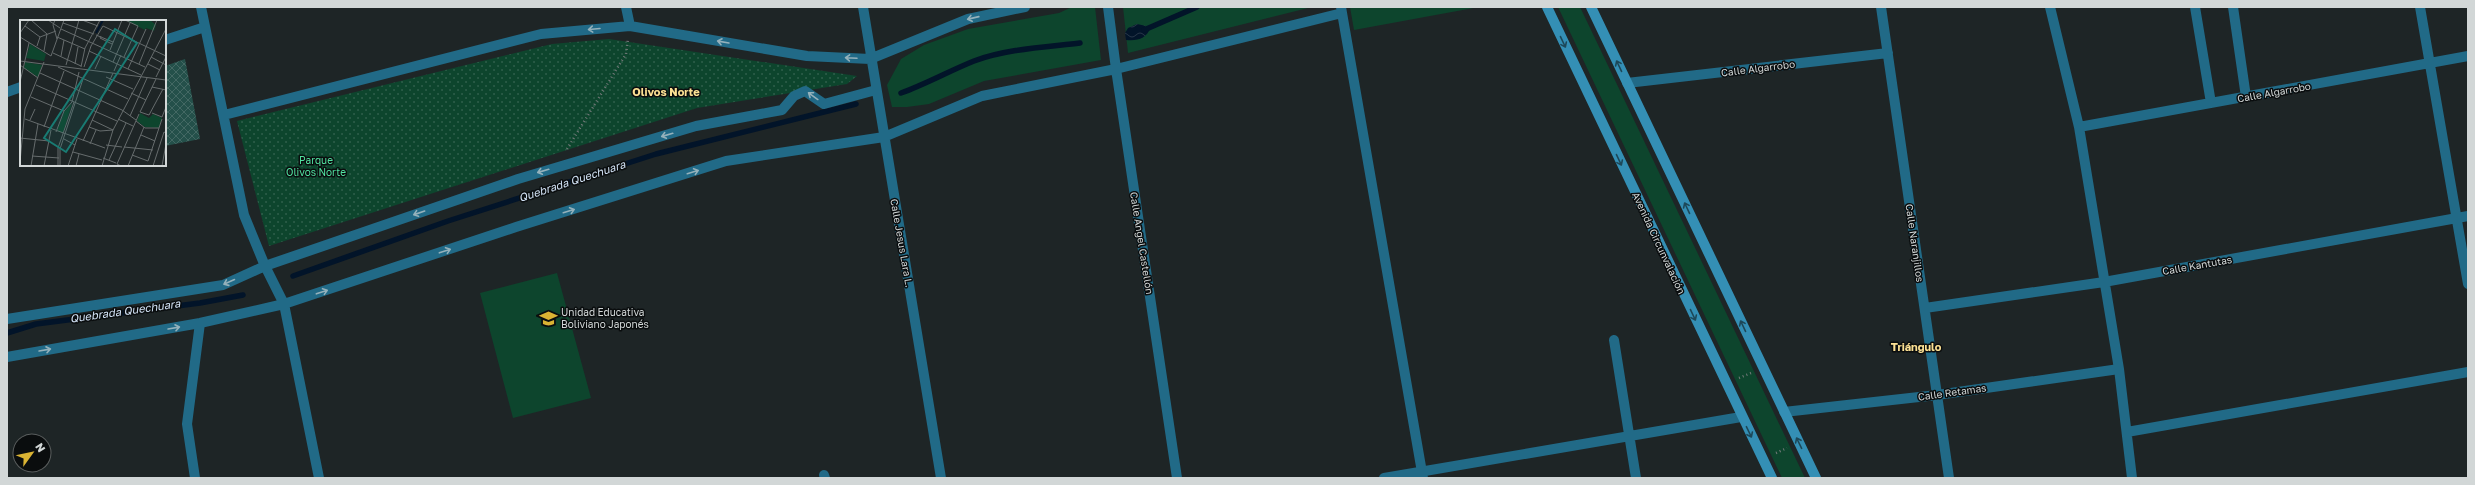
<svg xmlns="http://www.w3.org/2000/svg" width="2475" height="485" font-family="'Golos Text',sans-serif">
  <defs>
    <pattern id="park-dots" width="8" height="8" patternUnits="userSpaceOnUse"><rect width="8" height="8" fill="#0d452d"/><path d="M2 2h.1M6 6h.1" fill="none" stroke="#2f5f4b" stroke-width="1.8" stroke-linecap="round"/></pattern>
    <pattern id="water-waves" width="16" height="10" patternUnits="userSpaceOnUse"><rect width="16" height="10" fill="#021429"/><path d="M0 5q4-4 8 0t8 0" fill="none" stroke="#263547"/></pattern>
    <pattern id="building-cross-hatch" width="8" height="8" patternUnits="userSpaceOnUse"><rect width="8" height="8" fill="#24504a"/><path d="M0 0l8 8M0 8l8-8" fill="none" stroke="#436863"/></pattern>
  </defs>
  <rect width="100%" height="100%" fill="#1e2526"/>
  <path fill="#0d452d" d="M 1072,7 L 1095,7 L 1101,60 L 984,81 L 929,104 L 907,107 L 892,107 L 887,85 L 901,59 L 924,45 L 968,29 L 1059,13 Z
    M 1123,7 L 1312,7 L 1128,53 Z
    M 1350,7 L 1479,7 L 1354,30 Z
    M 1558,7 L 1580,7 L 1805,478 L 1782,478 Z
    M 557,273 L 591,398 L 513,418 L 480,293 Z"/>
  <path fill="url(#park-dots)" d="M 609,39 L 857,76 L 847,84 L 697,108 L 269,246 L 237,121 L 552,44 Z"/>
  <path fill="url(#water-waves)" d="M 1137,24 L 1151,27 C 1146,39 1138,41 1126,40 L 1125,33 L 1128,28 Z"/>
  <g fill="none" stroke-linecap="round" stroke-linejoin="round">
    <path stroke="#021429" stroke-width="5.5" d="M 1144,30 L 1197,7
      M 901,93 C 926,84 949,71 974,61 C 1006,49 1046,47 1080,43
      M 293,276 L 448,221 L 656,154 L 856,104
      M 7,333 L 36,324 L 200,303 L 243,295"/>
  </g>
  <path fill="url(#building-cross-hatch)" d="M 185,59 L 200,139 L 165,146 L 165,66 Z"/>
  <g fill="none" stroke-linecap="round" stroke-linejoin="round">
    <path stroke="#757b7b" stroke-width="2.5" stroke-dasharray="1 3" stroke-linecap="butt" d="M 567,149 L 626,54 L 628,39
      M 1739,378 L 1751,373
      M 1776,453 L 1787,448"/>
    <path stroke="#216a87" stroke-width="10" d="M 824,475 L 825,478"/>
    <path stroke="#216a87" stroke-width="10" d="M 201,7 L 244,215 L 265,266 L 284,304 L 319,478
      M 626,7 L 630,26
      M 863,7 L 941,478
      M 1108,7 L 1116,69 L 1177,478
      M 1341,7 L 1423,478
      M 1881,7 L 1949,478
      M 2050,7 L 2079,127 L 2119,369 L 2132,478
      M 2195,7 L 2211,103
      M 2233,7 L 2246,97
      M 2420,7 L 2468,284
      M 165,40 L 205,27
      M 1627,83 L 1888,53
      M 7,92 L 21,87
      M 224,115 L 541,34 L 630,26 L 807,56 L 870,59 L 968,19 L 1025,7
      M 2079,127 L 2468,56
      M 1925,308 L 2104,282 L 2468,216
      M 7,319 L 223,285 L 265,266 L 518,179 L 696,126 L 782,110 L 794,96 L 805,91 L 824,104 L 876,90
      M 1614,340 L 1636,478
      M 7,357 L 200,323 L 284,304 L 516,227 L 726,161 L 884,137 L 982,96 L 1116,69 L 1342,13
      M 1784,412 L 1937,395 L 2119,369
      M 2127,432 L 2468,372
      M 195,478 L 187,424 L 200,323
      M 1384,478 L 1741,417"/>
    <path stroke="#348fb5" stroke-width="10" d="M 1547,7 L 1772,478
      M 1591,7 L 1816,478"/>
  </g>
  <defs><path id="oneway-shaft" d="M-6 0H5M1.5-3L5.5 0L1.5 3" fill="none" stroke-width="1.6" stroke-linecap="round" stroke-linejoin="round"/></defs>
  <g stroke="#94b1bb">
    <use href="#oneway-shaft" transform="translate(973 18) rotate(167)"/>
    <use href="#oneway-shaft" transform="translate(594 29) rotate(175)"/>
    <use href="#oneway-shaft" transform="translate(723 42) rotate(-170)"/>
    <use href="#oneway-shaft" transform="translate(851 58) rotate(-177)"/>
    <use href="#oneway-shaft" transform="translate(813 96) rotate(-144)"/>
    <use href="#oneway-shaft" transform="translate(667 135) rotate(164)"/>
    <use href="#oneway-shaft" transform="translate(543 171) rotate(164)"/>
    <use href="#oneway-shaft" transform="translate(693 172) rotate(-17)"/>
    <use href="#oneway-shaft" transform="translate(569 211) rotate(-17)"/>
    <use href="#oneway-shaft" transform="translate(419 213) rotate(161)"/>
    <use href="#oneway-shaft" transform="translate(445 251) rotate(-18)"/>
    <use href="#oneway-shaft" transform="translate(229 282) rotate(156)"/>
    <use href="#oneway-shaft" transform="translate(322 292) rotate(-18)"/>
    <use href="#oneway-shaft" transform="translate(174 328) rotate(-10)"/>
    <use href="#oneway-shaft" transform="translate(45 350) rotate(-10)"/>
  </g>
  <g stroke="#1d4859">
    <use href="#oneway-shaft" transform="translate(1563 42) rotate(65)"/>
    <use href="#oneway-shaft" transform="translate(1619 66) rotate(-115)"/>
    <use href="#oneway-shaft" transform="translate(1619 160) rotate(65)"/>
    <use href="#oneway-shaft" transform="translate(1687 208) rotate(-115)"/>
    <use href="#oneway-shaft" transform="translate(1693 315) rotate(65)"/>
    <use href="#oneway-shaft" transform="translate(1743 326) rotate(-115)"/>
    <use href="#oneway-shaft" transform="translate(1749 432) rotate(64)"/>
    <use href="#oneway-shaft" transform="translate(1799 443) rotate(-116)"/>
  </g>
  <defs>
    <symbol id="school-bare" viewBox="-9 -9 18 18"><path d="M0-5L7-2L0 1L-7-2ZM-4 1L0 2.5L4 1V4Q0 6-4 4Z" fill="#dab333" stroke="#0a0d0e" stroke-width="2.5" paint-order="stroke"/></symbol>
  </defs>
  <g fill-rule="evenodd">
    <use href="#school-bare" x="536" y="306" width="25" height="25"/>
  </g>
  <g text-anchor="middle" stroke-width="3" stroke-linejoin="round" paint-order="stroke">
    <g font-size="10" fill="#d2d7d7" stroke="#0a0d0e">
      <text transform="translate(1758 68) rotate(-7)" y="4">Calle Algarrobo</text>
      <text transform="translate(2274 92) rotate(-10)" y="4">Calle Algarrobo</text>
      <text transform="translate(902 243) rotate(80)" y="4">Calle Jesus Lara L.</text>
      <text transform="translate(1142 243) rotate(81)" y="4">Calle Angel Castellón</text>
      <text transform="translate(1659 243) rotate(65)" y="4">Avenida Circunvalación</text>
      <text transform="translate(1915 243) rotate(82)" y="4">Calle Naranjillos</text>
      <text transform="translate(2197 265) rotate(-10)" y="4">Calle Kantutas</text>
      <text transform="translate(1952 392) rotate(-8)" y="4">Calle Retamas</text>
    </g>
    <g font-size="10" fill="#51e2a0" stroke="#0a0d0e">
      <text x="316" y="164">Parque<tspan x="316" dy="12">Olivos Norte</tspan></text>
    </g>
    <g font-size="10" fill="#d2d7d7" stroke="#0a0d0e" text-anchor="start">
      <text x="561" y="316">Unidad Educativa<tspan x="561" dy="12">Boliviano Japonés</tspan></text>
    </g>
    <g font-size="11" font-weight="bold" fill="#fce194" stroke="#0a0d0e">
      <text x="666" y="96">Olivos Norte</text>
      <text x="1916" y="351">Triángulo</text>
    </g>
    <g font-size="11" font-style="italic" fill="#d3e3f6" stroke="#0a0d0e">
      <text transform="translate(572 181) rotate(-18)" y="4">Quebrada Quechuara</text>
      <text transform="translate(125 311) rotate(-8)" y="4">Quebrada Quechuara</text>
    </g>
  </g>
  <g transform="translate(20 20)">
    <rect width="146" height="146" fill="#1e2526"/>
    <path d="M 105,0 L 130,0 L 136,5 L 134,11 L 126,8 L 125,10 ZM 10,24 L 26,34 L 24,41 L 6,38 ZM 5,42 L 22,45 L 18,57 L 4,48 ZM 52,83 L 43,113 L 37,111 L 44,92 ZM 120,93 L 129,98 L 133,94 L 142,98 L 139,108 L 125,107 L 117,101 Z" fill="#0d452d"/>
    <path fill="none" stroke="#021429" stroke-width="2" d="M 76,13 L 83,0"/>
    <path fill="none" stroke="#666c6d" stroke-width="1" d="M 11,0 L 27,14 L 24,31M 28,0 L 40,8M 35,0 L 33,5 L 37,19M 62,0 L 78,6M 43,3 L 74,14M 5,6 L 20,17 L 17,26M 83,6 L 146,36M 41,9 L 125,47M 0,13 L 9,0M 76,15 L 93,22M 81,16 L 80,18 L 92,24M 0,17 L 31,36 L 44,0M 20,17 L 36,11M 37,17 L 65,29M 90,30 L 102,0M 69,31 L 121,55M 33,33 L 61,46M 41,36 L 44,20M 104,37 L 118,6 L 105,0M 131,37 L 146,45M 0,41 L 146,60M 93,42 L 110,3M 55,44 L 58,27M 119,44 L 137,0M 128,44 L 140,50M 0,45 L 18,58M 46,45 L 59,0M 38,47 L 108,79M 61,47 L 65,28 L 80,0M 64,47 L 71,26 L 83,6M 75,49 L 81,36M 108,49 L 126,9M 94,51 L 101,35M 20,53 L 102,90 L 116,100M 86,57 L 113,69M 136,57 L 146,37M 0,62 L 9,23M 16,65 L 97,101M 132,67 L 146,70M 111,73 L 126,80M 11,77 L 44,91M 132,93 L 142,97 L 146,87M 129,95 L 120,92 L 136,59M 129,95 L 143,69M 110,96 L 127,58M 5,99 L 85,128M 98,99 L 113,106M 10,100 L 15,89M 72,100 L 93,110M 116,101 L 125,108 L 139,108M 24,107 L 44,51M 69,107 L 80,111 L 93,110M 36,112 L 44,91 L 52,82 L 59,52M 121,115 L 135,121M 0,118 L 29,121M 44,119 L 55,125M 63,121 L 93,53M 70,124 L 76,110M 86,125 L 102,127M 104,127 L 133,130M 53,132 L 82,140M 112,135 L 128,141 L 142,99M 12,136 L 39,138M 83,138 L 96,143M 89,140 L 106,103M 0,142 L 5,89 L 24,42M 11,146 L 18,104M 24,146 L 31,110M 38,146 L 38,128 L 54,82M 40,146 L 40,129 L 63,59M 48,146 L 57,119M 56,146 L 59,134M 82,146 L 93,110 L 146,9M 101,146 L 97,144 L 119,94M 108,146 L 124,107M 133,146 L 144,112 L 146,113M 142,146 L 146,124"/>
    <path fill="#197b73" fill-opacity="0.15" stroke="#197b73" stroke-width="2" d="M 95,9 L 117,23 L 46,132 L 24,118 Z"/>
    <rect width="146" height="146" fill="none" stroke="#d2d7d7" stroke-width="2"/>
  </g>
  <rect width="2475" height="485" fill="none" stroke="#d2d7d7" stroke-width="16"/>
  <g transform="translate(32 453) rotate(57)"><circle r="19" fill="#0a0d0e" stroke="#5a5e5e"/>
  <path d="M0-3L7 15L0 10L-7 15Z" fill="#dab333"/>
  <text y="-6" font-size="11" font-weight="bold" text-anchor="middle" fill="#d2d7d7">N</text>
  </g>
</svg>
